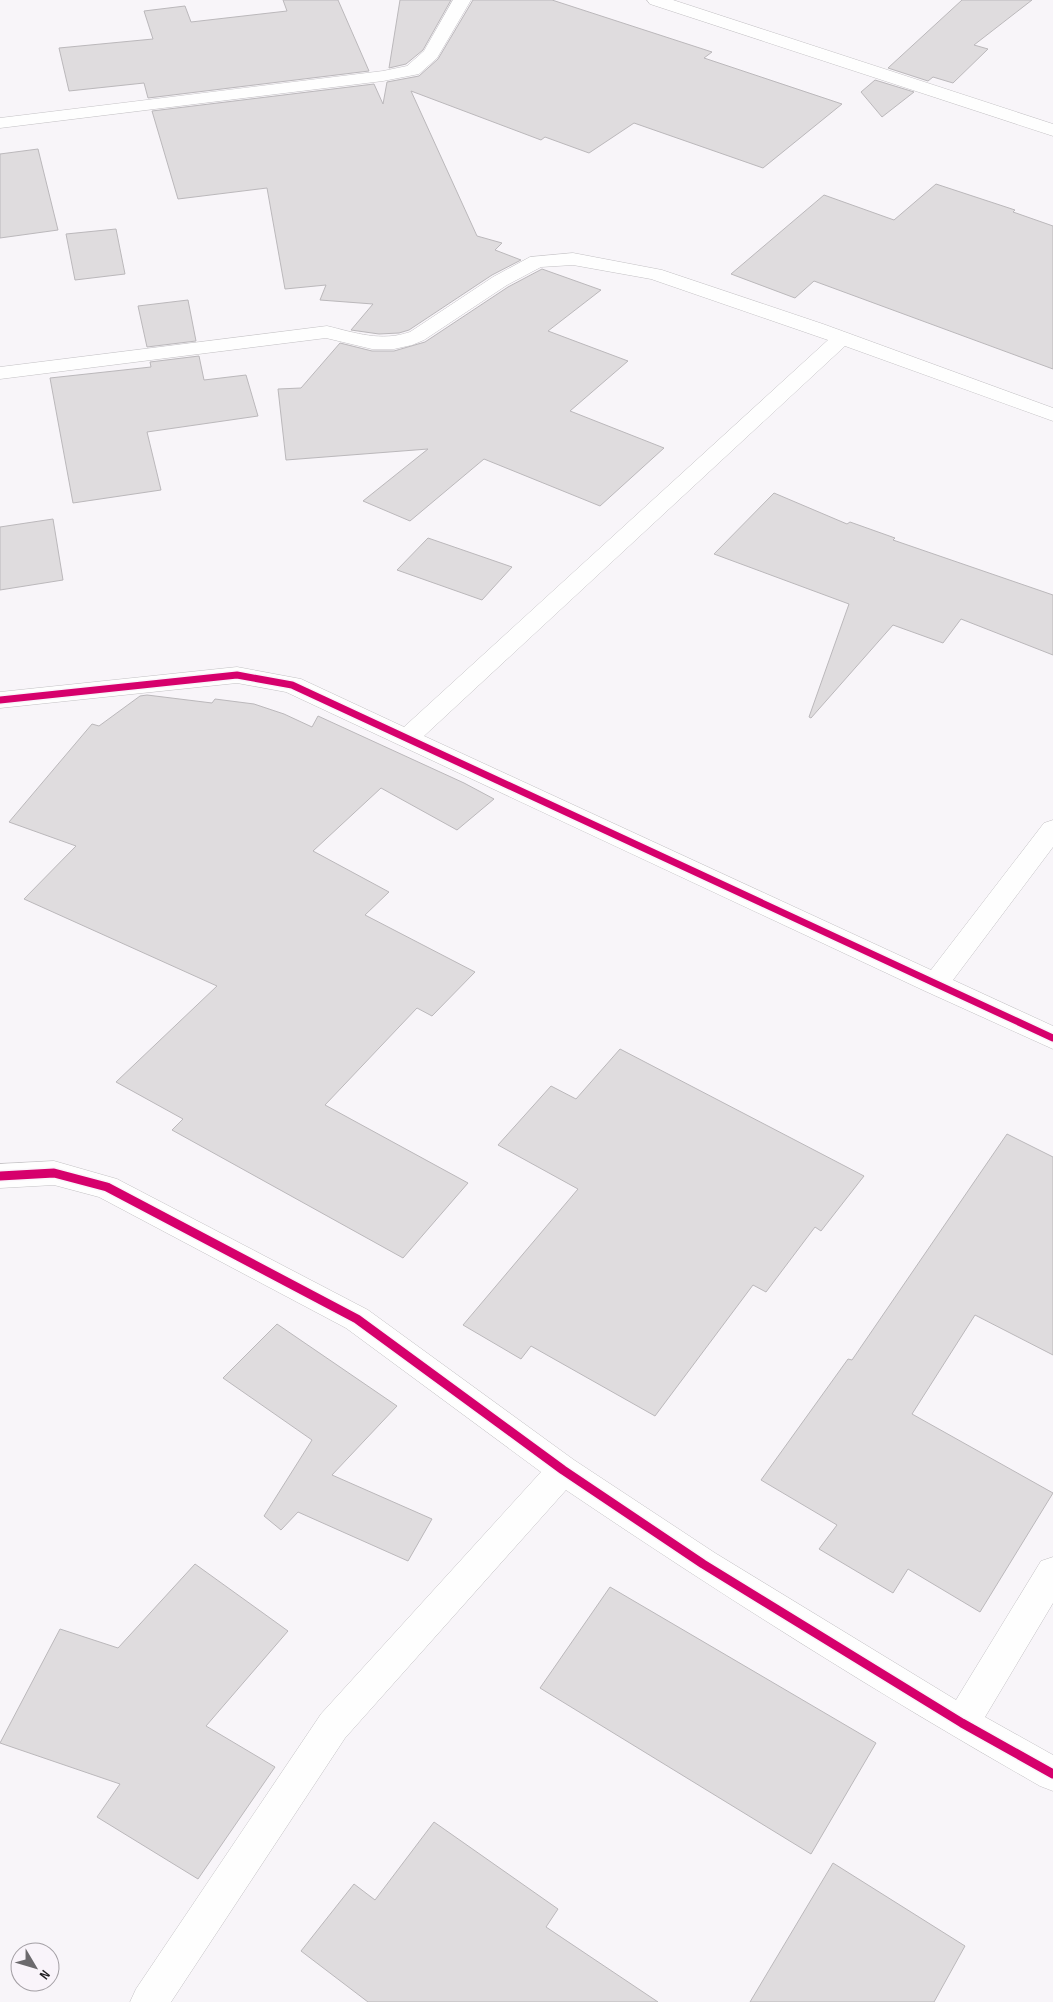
<svg xmlns="http://www.w3.org/2000/svg" width="1053" height="2002" font-family="'Sofia Sans Condensed',sans-serif">
  <rect width="100%" height="100%" fill="#f8f5f9"/>
  <path fill="#dfdcde" stroke="#bbb8bb" d="M 283,0 L 338,0 L 369,71 L 148,98 L 144,83 L 69,91 L 59,48 L 153,39 L 144,11 L 185,6 L 191,22 L 287,11 Z
    M 400,0 L 451,0 L 423,50 L 406,64 L 389,68 Z
    M 473,0 L 552,0 L 712,52 L 704,58 L 842,104 L 763,168 L 634,123 L 589,153 L 545,137 L 541,140 L 411,91 L 477,236 L 502,243 L 495,250 L 521,260 L 492,275 L 409,330 L 399,333 L 379,334 L 351,330 L 373,304 L 320,300 L 326,285 L 285,289 L 267,188 L 178,199 L 152,111 L 374,84 L 383,104 L 387,82 L 419,76 L 438,59 Z
    M 962,0 L 1032,0 L 974,45 L 988,49 L 953,83 L 933,77 L 928,81 L 888,68 Z
    M 875,80 L 914,92 L 882,117 L 861,92 Z
    M 38,149 L 58,230 L 0,238 L 0,154 Z
    M 936,184 L 1015,210 L 1013,212 L 1053,226 L 1053,369 L 814,281 L 795,298 L 731,274 L 824,195 L 894,220 Z
    M 116,229 L 125,274 L 75,280 L 66,234 Z
    M 542,269 L 601,290 L 548,331 L 628,361 L 570,411 L 664,448 L 600,506 L 484,459 L 410,521 L 363,501 L 428,449 L 286,460 L 278,389 L 301,388 L 340,343 L 372,351 L 394,351 L 425,342 L 508,287 Z
    M 188,300 L 196,341 L 147,347 L 138,306 Z
    M 199,356 L 204,380 L 246,375 L 258,416 L 147,432 L 161,490 L 73,503 L 50,378 L 151,367 L 150,362 Z
    M 774,493 L 847,524 L 850,522 L 895,538 L 893,540 L 1053,595 L 1053,655 L 961,619 L 943,643 L 893,625 L 811,718 L 809,717 L 849,604 L 714,554 Z
    M 53,519 L 63,580 L 0,590 L 0,527 Z
    M 428,538 L 512,567 L 482,600 L 397,570 Z
    M 147,695 L 212,703 L 215,699 L 254,704 L 284,714 L 312,727 L 318,716 L 464,783 L 494,799 L 457,830 L 381,788 L 313,851 L 389,892 L 365,915 L 475,972 L 432,1016 L 417,1008 L 325,1105 L 468,1183 L 403,1258 L 172,1130 L 183,1119 L 116,1082 L 217,986 L 24,899 L 76,846 L 9,822 L 92,724 L 99,726 L 140,696 Z
    M 620,1049 L 864,1176 L 821,1231 L 815,1227 L 766,1292 L 753,1285 L 655,1416 L 531,1346 L 521,1359 L 463,1325 L 578,1189 L 498,1145 L 551,1086 L 576,1099 Z
    M 1007,1134 L 1053,1157 L 1053,1355 L 975,1315 L 912,1414 L 1053,1493 L 980,1612 L 908,1569 L 893,1593 L 819,1549 L 837,1525 L 761,1480 L 848,1359 L 852,1360 Z
    M 277,1324 L 397,1406 L 332,1475 L 432,1519 L 408,1561 L 298,1512 L 281,1530 L 264,1516 L 312,1440 L 223,1378 Z
    M 195,1564 L 288,1631 L 206,1726 L 275,1767 L 198,1879 L 97,1817 L 120,1784 L 0,1743 L 60,1629 L 118,1648 Z
    M 610,1587 L 876,1743 L 811,1854 L 540,1688 Z
    M 434,1822 L 558,1909 L 546,1927 L 658,2002 L 368,2002 L 301,1951 L 354,1884 L 375,1900 Z
    M 833,1863 L 965,1946 L 934,2002 L 750,2002 Z"/>
  <g fill="none" stroke-linecap="round" stroke-linejoin="round">
    <defs>
      <path id="minor" d="M 453,0 L 471,0 L 437,58 L 419,74 L 383,81 L 0,128 L 0,118 L 383,71 L 407,66 L 424,51 Z
        M 647,0 L 673,0 L 1053,124 L 1053,136 L 650,4 Z
        M 573,253 L 662,270 L 823,324 L 1053,408 L 1053,421 L 845,346 L 424,736 L 931,970 L 1044,823 L 1053,820 L 1053,847 L 953,980 L 1053,1026 L 1053,1049 L 925,991 L 286,692 L 237,683 L 0,708 L 0,692 L 237,667 L 301,679 L 404,727 L 828,340 L 651,279 L 573,265 L 541,267 L 507,285 L 424,340 L 412,345 L 394,349 L 372,349 L 326,338 L 0,379 L 0,367 L 327,326 C 356,333 381,342 410,332 L 493,277 L 530,257 Z
        M 54,1161 L 117,1179 L 368,1310 L 574,1460 L 715,1553 L 956,1700 L 1041,1561 L 1053,1557 L 1053,1603 L 985,1717 L 1053,1755 L 1053,1791 L 1040,1786 C 878,1694 720,1594 566,1490 L 345,1738 L 171,2002 L 130,2002 L 136,1989 L 321,1714 L 541,1472 L 346,1328 L 99,1197 L 54,1185 L 0,1188 L 0,1164 Z"/>
    </defs>
    <use href="#minor" stroke="#c3c1c4" stroke-width="1"/>
    <use href="#minor" fill="#fefefe" fill-rule="evenodd"/>
    <defs>
      <path id="cycleway-far1" d="M 0,700 L 237,675 L 292,685 L 1053,1038"/>
      <path id="cycleway" d="M 0,1176 L 54,1173 L 107,1187 L 357,1319 L 563,1470 L 703,1564 L 962,1723 L 1053,1774"/>
    </defs>
    <use href="#cycleway-far1" stroke="#f9f4fa" stroke-width="10"/>
    <use href="#cycleway" stroke="#f9f4fa" stroke-width="12"/>
    <use href="#cycleway-far1" stroke="#d6006c" stroke-width="7"/>
    <use href="#cycleway" stroke="#d6006c" stroke-width="9"/>
  </g>
  <g transform="translate(35 1967) rotate(128)"><circle r="24" fill="#f9f4fa" stroke="#a39fa4"/>
  <path d="M0-4L9 19L0 12L-9 19Z" fill="#6c6a6d"/>
  <text y="-8" font-size="14" font-weight="bold" text-anchor="middle" fill="#211f22">N</text>
  </g>
</svg>
